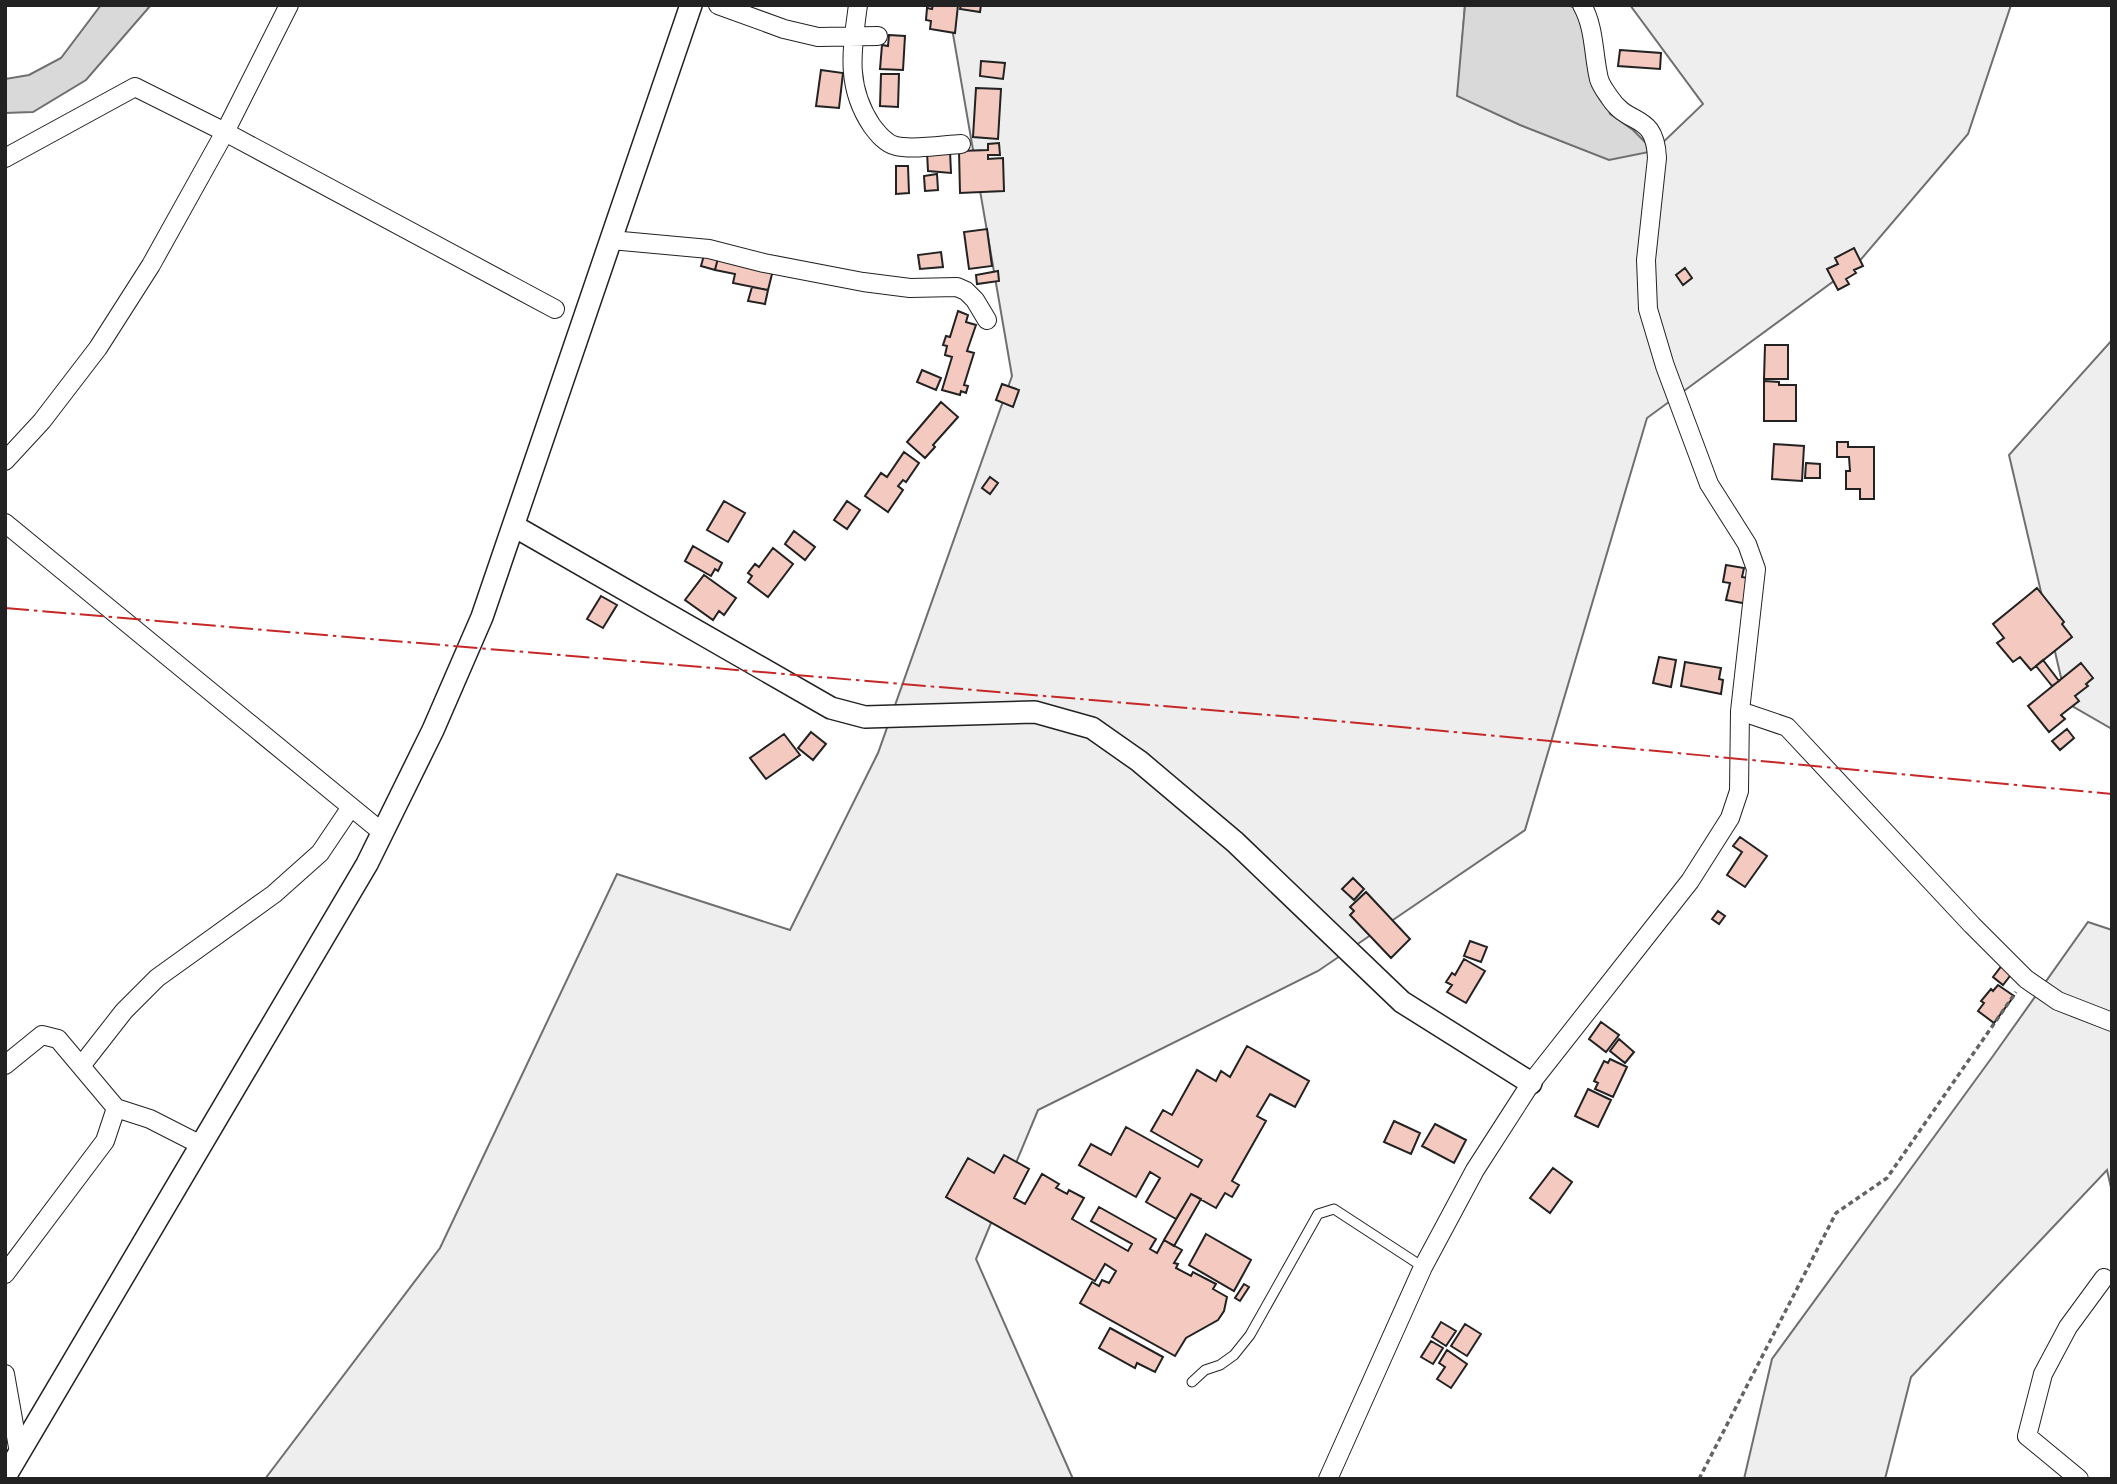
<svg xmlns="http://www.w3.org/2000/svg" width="2117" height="1484" font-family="'Playfair Display',serif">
  <rect width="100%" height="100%" fill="#fff"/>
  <path fill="#eee" stroke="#6f6f6f" stroke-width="2" d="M 948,5 L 1465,5 L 1458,96 L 1654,151 L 1703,104 L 1630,5 L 2011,5 L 1968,134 L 1857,264 L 1647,418 L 1525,830 L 1318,971 L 1038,1110 L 976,1259 L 1073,1479 L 265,1479 L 440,1248 L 617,874 L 790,930 L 878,753 L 1012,376 Z
    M 2112,340 L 2112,729 L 2067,703 L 2009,455 Z
    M 2088,922 L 2112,930 L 2112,1192 L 2107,1170 L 1911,1377 L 1885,1479 L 1744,1479 L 1772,1359 L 1993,1056 Z"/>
  <path fill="#d9d9d9" stroke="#6f6f6f" stroke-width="2" d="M 101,5 L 151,5 L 86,80 L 33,112 L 5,113 L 5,79 L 29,75 L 61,58 Z
    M 1465,5 L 1568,5 L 1580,10 L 1610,114 L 1633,130 L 1654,151 L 1609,160 L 1520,125 L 1457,96 Z"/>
  <path fill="#f3c9c0" stroke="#222" stroke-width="2" d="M 933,5 L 958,5 L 955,33 L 930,29 L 931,21 L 926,20 L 927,8 L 932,9 Z
    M 961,5 L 981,5 L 980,12 L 960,9 Z
    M 889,35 L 905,36 L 903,70 L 880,69 L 882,45 L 888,46 Z
    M 1620,50 L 1661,53 L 1660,69 L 1618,66 Z
    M 981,61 L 1005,63 L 1003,79 L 980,76 Z
    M 821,70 L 843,73 L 839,108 L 816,106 Z
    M 881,74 L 899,74 L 898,107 L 880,106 Z
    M 976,88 L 1001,89 L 998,139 L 973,137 Z
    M 999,143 L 1000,155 L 988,155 L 988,159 L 1003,158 L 1004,191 L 960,193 L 959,151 L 988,150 L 988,144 Z
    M 950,151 L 951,173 L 928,171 L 927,152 Z
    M 896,166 L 908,166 L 909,193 L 896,194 Z
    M 937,174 L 938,190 L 925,191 L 924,176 Z
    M 987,229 L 992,266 L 969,269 L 964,232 Z
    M 1854,248 L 1863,266 L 1854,270 L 1856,273 L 1846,279 L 1849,284 L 1838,290 L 1827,269 L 1838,264 L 1835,258 Z
    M 941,252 L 943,267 L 920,269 L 918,255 Z
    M 704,255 L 718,258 L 715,270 L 701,266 Z
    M 718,258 L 773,270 L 768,290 L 733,283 L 735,274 L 715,270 Z
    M 1685,268 L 1692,278 L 1683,285 L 1676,275 Z
    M 998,271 L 999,281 L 977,284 L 976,275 Z
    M 752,287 L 768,290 L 765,304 L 748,301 Z
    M 958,311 L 968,315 L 966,322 L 976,325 L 967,351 L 974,353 L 964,385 L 968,386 L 966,393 L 961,391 L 960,395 L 942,390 L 952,357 L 945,355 L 947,346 L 943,345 L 946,336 L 950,337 Z
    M 1765,345 L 1788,345 L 1788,379 L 1764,379 Z
    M 922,370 L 941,378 L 936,390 L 917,382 Z
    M 1764,381 L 1779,382 L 1779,385 L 1796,385 L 1796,421 L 1764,421 Z
    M 1002,384 L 1019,390 L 1013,407 L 996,400 Z
    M 941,402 L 958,417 L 933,445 L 935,447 L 925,458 L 907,442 Z
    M 1837,442 L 1848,442 L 1848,447 L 1874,447 L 1874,499 L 1860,499 L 1860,489 L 1846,489 L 1846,471 L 1850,471 L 1849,457 L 1837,457 Z
    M 1774,444 L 1804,446 L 1802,481 L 1772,479 Z
    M 904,452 L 919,463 L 906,482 L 903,480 L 898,486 L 903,490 L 888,512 L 865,496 L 881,473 L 887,477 Z
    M 1806,463 L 1820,464 L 1820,478 L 1805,478 Z
    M 990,477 L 998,483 L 990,494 L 982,488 Z
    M 724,501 L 745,513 L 728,542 L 707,530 Z
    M 847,501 L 860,510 L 847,529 L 834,520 Z
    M 794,531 L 815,547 L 805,560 L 785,544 Z
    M 693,546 L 722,563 L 718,571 L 715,569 L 711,576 L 685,561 Z
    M 773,548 L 793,564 L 768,597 L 748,582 L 752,576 L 748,573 L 755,564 L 759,567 Z
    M 1726,565 L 1744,568 L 1742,577 L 1753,579 L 1748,604 L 1726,600 L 1730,583 L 1723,582 Z
    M 704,575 L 736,598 L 724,615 L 719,611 L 713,620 L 685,600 Z
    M 2037,588 L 2064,622 L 2062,624 L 2072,637 L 2031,670 L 2020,657 L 2013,662 L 1997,643 L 2004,638 L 1993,624 Z
    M 601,596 L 617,605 L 603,628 L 587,619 Z
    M 1659,657 L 1676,660 L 1671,687 L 1653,683 Z
    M 2043,660 L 2059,681 L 2052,686 L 2036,666 Z
    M 1685,662 L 1721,668 L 1719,679 L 1723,680 L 1721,694 L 1681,686 Z
    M 2081,663 L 2093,678 L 2086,684 L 2088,686 L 2075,696 L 2079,701 L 2061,715 L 2065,719 L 2049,732 L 2028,706 Z
    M 2067,729 L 2074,738 L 2060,750 L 2052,741 Z
    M 811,732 L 826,744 L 813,760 L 798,748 Z
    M 784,734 L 800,755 L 766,779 L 750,758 Z
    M 1740,837 L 1767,856 L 1745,887 L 1727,875 L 1742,852 L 1733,846 Z
    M 1353,878 L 1364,889 L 1354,900 L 1342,889 Z
    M 1366,892 L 1410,939 L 1391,958 L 1350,915 L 1354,911 L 1350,907 Z
    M 1718,911 L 1725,916 L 1719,924 L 1712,919 Z
    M 1470,941 L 1487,947 L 1481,962 L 1464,956 Z
    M 1464,959 L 1485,971 L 1466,1003 L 1447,992 L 1452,985 L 1446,982 L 1452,973 L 1455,975 Z
    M 2003,964 L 2013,972 L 2003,985 L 1993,977 Z
    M 1998,985 L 2014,996 L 1994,1023 L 1978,1011 L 1984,1003 L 1981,1001 L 1991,989 L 1993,991 Z
    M 1601,1022 L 1619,1035 L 1606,1052 L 1589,1039 Z
    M 1619,1039 L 1634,1052 L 1625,1063 L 1610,1051 Z
    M 1247,1046 L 1309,1081 L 1295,1107 L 1270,1094 L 1257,1116 L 1266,1121 L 1232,1181 L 1239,1185 L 1232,1197 L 1225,1193 L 1216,1208 L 1191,1194 L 1176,1219 L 1146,1202 L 1160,1178 L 1150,1172 L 1136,1197 L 1079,1165 L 1091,1144 L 1111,1155 L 1126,1127 L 1198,1167 L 1202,1160 L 1151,1131 L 1163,1110 L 1172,1115 L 1197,1070 L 1216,1081 L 1221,1071 L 1230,1077 Z
    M 1610,1059 L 1627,1067 L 1613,1097 L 1595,1089 L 1598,1083 L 1594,1081 L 1604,1061 L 1608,1063 Z
    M 1588,1089 L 1611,1100 L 1598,1127 L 1575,1116 Z
    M 1394,1121 L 1420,1133 L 1411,1154 L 1384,1142 Z
    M 1435,1124 L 1466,1140 L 1454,1163 L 1422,1146 Z
    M 1004,1155 L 1029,1169 L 1014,1198 L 1025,1204 L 1042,1174 L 1059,1184 L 1056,1188 L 1067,1194 L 1069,1190 L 1084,1198 L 1072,1219 L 1128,1251 L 1132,1244 L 1091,1221 L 1099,1207 L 1156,1239 L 1150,1249 L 1157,1253 L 1164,1240 L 1182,1250 L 1174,1263 L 1178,1264 L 1176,1268 L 1191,1276 L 1193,1272 L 1216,1284 L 1213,1289 L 1227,1297 L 1224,1311 L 1218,1320 L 1186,1338 L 1175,1356 L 1080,1303 L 1092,1282 L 1099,1286 L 1102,1280 L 1109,1283 L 1116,1271 L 1105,1264 L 1095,1281 L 946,1197 L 968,1158 L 994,1173 Z
    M 1553,1168 L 1572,1182 L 1550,1213 L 1530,1198 Z
    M 1191,1194 L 1201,1199 L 1174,1246 L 1164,1240 Z
    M 1206,1234 L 1251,1260 L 1234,1291 L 1189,1265 Z
    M 1244,1284 L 1249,1287 L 1240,1301 L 1235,1298 Z
    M 1441,1322 L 1456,1331 L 1446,1346 L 1432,1337 Z
    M 1465,1324 L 1481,1334 L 1467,1356 L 1451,1346 Z
    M 1110,1328 L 1163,1357 L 1155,1372 L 1137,1363 L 1135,1368 L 1099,1348 Z
    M 1431,1341 L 1443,1348 L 1433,1364 L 1421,1357 Z
    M 1447,1350 L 1467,1364 L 1451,1388 L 1437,1379 L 1445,1367 L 1439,1363 Z"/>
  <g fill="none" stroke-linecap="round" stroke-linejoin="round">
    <defs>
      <path id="service" d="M 1192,1382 L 1205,1370 L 1220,1365 L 1234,1355 L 1250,1335 L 1318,1214 L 1334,1209 L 1423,1267"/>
      <path id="minor" d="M 718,5 L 784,29 L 818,37 L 878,36
        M 858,5 C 852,50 845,86 872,126 C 878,134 886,144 896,146 C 912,150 944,145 961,144
        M 5,158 L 135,87 L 225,132 L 555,309
        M 611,240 L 709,249 L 764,263 L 863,282 L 910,288 L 957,287 L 966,291 L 975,300 L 987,320
        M 5,461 L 42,421 L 98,348 L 151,265 L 225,132 L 289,5
        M 5,523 L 383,833
        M 1740,711 L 1787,727 L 1972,925 L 2026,979 L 2058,1001 L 2112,1022
        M 5,1065 L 42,1035 L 58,1039 L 116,1108 L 150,1119 L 201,1145
        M 81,1066 L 124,1011 L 157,978 L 274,894 L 320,853 L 351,807
        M 5,1274 L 105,1141 L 116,1108
        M 5,1374 L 19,1453
        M 1328,1479 L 1423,1267 L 1475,1170 L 1531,1083 L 1690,881 L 1730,818 L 1739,791 L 1740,711 L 1756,569 L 1747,544 L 1709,484 L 1665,366 L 1648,309 L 1646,260 L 1657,158 C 1655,112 1629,127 1610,98 C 1606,92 1601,86 1599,79 C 1593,54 1595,28 1582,5
        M 2079,1479 L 2027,1436 L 2043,1374 L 2068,1327 L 2104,1278"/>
      <path id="tertiary" d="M 514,526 L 831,708 L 865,717 L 1035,712 L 1092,728 L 1139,761 L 1235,842 L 1402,1002 L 1531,1083
        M 5,1477 L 367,864 L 433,730 L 482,617 L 691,5"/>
    </defs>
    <use href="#service" stroke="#222" stroke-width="11"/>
    <use href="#minor" stroke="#222" stroke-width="20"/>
    <use href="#tertiary" stroke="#222" stroke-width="24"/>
    <path stroke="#646464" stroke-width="3.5" stroke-dasharray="5 3.5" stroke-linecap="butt" d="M 1699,1479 L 1836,1213 L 1887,1178 L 2016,992"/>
    <use href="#service" stroke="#fff" stroke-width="9"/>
    <use href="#minor" stroke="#fff" stroke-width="18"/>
    <use href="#tertiary" stroke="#fff" stroke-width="21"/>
    <path stroke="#c62828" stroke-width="2" stroke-dasharray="24 5 3.5 5" stroke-linecap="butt" d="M 5,608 L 1316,719 L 2112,794"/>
  </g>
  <rect width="2117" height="1484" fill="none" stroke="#222222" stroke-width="14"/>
</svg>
